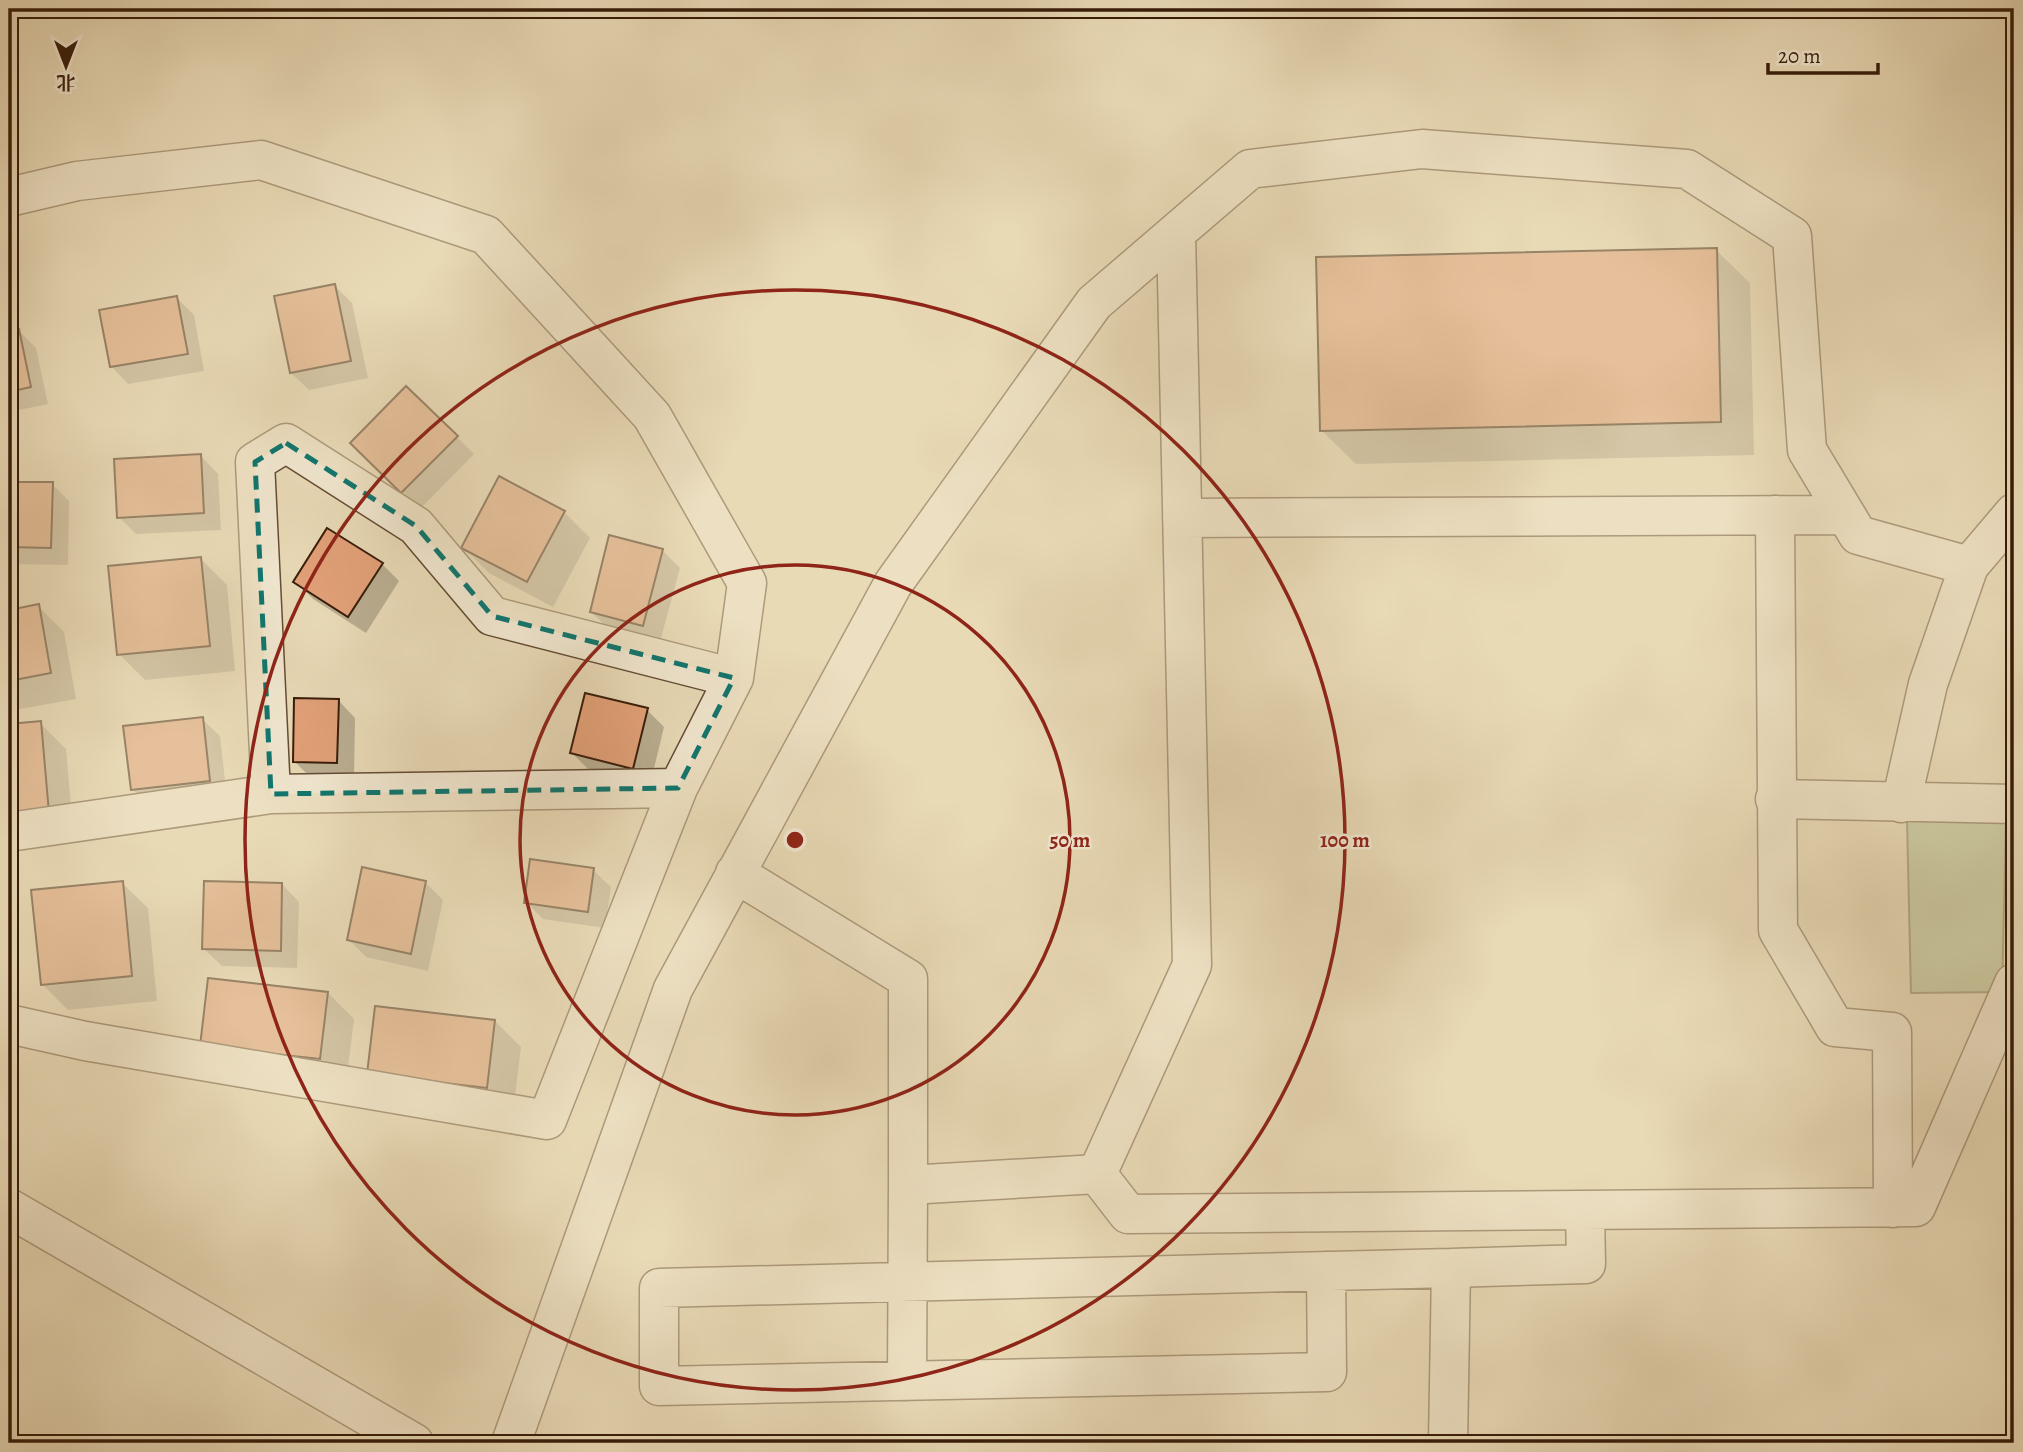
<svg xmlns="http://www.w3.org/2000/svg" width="2023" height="1452" font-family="Alegreya,'Noto Serif SC',serif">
  <rect width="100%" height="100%" fill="#e9dab7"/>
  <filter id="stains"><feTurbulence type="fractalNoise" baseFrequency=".00286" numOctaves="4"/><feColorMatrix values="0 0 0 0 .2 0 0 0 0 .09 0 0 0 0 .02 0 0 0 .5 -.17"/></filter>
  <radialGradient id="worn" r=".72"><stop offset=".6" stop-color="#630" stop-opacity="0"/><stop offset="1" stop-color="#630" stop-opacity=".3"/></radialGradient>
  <path fill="#b1c192" stroke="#746e4e" stroke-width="2" d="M 1907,820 L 2006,820 L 2002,992 L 1911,993 Z"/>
  <path fill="#0003" d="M 1716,250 L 1750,283 L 1754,455 L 1356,464 L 1322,431 Z
    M 335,286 L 352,303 L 368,378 L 309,390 L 291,373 Z
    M 177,298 L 194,315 L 204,371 L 128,384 L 111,366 Z
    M 19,331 L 36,348 L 48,404 L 9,412 L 9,333 Z
    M 457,437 L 474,454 L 420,509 L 369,461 Z
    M 201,456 L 218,474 L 221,530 L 136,534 L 119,517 Z
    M 9,483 L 52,484 L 69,501 L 68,565 L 9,564 Z
    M 564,512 L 590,538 L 553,607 L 489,573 L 463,547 Z
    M 662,550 L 680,568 L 660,642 L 609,629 L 591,612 Z
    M 201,559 L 227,585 L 235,671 L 145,680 L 119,654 Z
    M 382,564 L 399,581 L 366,633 L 313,599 L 295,581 Z
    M 38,606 L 64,632 L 76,699 L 9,711 L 9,611 Z
    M 338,700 L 355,718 L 354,779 L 312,779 L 294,761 Z
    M 647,710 L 664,727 L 650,785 L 589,770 L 572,753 Z
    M 202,719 L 220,736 L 227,798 L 150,806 L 132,789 Z
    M 40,723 L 66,749 L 74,838 L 9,844 L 9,726 Z
    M 363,869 L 426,883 L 443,900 L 428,971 L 366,957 L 349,940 Z
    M 593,870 L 611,887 L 605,928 L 543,919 L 526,902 Z
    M 122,883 L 148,908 L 157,1001 L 68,1010 L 42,984 Z
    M 282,884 L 299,902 L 297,968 L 222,966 L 204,949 Z
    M 9,931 L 16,975 L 9,976 Z
    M 328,993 L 354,1019 L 346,1084 L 227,1071 Z
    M 495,1021 L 521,1047 L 513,1113 L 394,1099 Z"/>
  <path fill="#e3a179" stroke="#371c09" stroke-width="2" d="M 1717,248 L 1721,422 L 1320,431 L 1316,257 Z
    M 335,284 L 351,361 L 290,373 L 274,296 Z
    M 177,296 L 188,354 L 110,367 L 99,310 Z
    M 19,329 L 31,387 L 9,392 L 9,331 Z
    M 406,386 L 458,436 L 401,493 L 350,443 Z
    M 201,454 L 204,513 L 117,518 L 114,459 Z
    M 499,476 L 565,511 L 527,582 L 461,548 Z
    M 9,482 L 53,482 L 51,548 L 9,547 Z
    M 327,528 L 383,563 L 348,617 L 293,582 Z
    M 609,535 L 663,549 L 643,626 L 590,612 Z
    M 201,557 L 210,646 L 117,655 L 108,566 Z
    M 39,604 L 51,673 L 9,681 L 9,610 Z
    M 585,693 L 648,708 L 633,769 L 570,753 Z
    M 294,698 L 339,699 L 337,763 L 293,762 Z
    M 203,717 L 210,781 L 131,790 L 123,726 Z
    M 41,721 L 49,813 L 9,816 L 9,724 Z
    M 530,859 L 594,868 L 588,912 L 524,903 Z
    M 362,867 L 426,881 L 411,954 L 347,940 Z
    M 123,881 L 132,976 L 41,985 L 31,890 Z
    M 204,881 L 282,883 L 281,951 L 202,949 Z
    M 208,978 L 328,992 L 320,1059 L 200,1046 Z
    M 375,1006 L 495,1020 L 487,1088 L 367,1074 Z"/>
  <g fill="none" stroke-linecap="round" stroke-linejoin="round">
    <defs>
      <path id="minor" d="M 9,197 L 77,181 L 261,160 L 486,235 L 652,416 L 747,583 L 734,678 L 678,788 L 547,1120 L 85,1041 L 9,1024
        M 1775,515 L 1778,930 L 1835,1027 L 1892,1032 L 1893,1208
        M 1182,518 L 1846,515
        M 271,794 L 678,788
        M 1775,799 L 2014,804
        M 1901,803 L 1928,684 L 1969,566
        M 9,832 L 271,794 L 255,462 L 286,443 L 416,526 L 492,616 L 734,678
        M 735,873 L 908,979 L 908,1185 L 1097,1174 L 1128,1214 L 1916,1207 L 2014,983
        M 1097,1174 L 1192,965 L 1176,233
        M 9,1208 L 414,1443
        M 1326,1271 L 1327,1372 L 659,1386 L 659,1288 C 923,1281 1187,1274 1451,1268
        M 907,1381 L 908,1185
        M 511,1443 L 673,989 L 893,584 L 1094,303 L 1250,169 L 1422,149 L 1687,169 L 1792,236 L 1807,450 L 1858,535 L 1969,566 L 2014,513
        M 1448,1443 L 1451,1268 L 1586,1264 L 1585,1210"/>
    </defs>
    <use href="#minor" stroke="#644c34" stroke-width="41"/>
    <use href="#minor" stroke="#f1e7d0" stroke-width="38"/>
  </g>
  <path d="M0 0H2023V1452H0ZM 286,443 L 416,526 L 492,616 L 734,678 L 678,788 L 271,794 L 255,462 Z" fill="#e9dab7" fill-opacity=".55" fill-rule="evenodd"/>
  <path fill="none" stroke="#0f766e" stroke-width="5" stroke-dasharray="14 9" stroke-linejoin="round" d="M 286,443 L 416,526 L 492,616 L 734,678 L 678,788 L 271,794 L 255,462 Z"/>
  <g fill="none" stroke="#8f2418" stroke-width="3.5">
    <circle cx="795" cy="840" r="275"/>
    <circle cx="795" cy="840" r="550"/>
  </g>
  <circle cx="795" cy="840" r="10" fill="#8f2418" stroke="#f1e7d0" stroke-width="3.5"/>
  <g font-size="21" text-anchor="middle" font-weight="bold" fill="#8f2418" stroke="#f1e7d0" stroke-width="5" stroke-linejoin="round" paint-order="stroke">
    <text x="1070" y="847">50 m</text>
    <text x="1345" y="847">100 m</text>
  </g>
  <rect width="2023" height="1452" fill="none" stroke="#e9dab7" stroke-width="35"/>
  <rect x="10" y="10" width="2002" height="1431" fill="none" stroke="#371c09" stroke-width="3.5"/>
  <rect x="18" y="18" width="1988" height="1417" fill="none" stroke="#371c09" stroke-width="2"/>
  <g transform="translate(66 66) rotate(180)" stroke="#f1e7d0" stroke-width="5" paint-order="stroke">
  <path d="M0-5L12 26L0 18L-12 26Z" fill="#371c09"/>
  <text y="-10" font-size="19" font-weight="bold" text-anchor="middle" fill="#371c09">北</text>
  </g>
  <path d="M1768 63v10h110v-10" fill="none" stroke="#371c09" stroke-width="3.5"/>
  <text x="1778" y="63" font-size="21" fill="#371c09" stroke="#f1e7d0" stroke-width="5" paint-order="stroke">20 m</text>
  <rect width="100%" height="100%" filter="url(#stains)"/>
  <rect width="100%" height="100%" fill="url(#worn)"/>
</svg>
